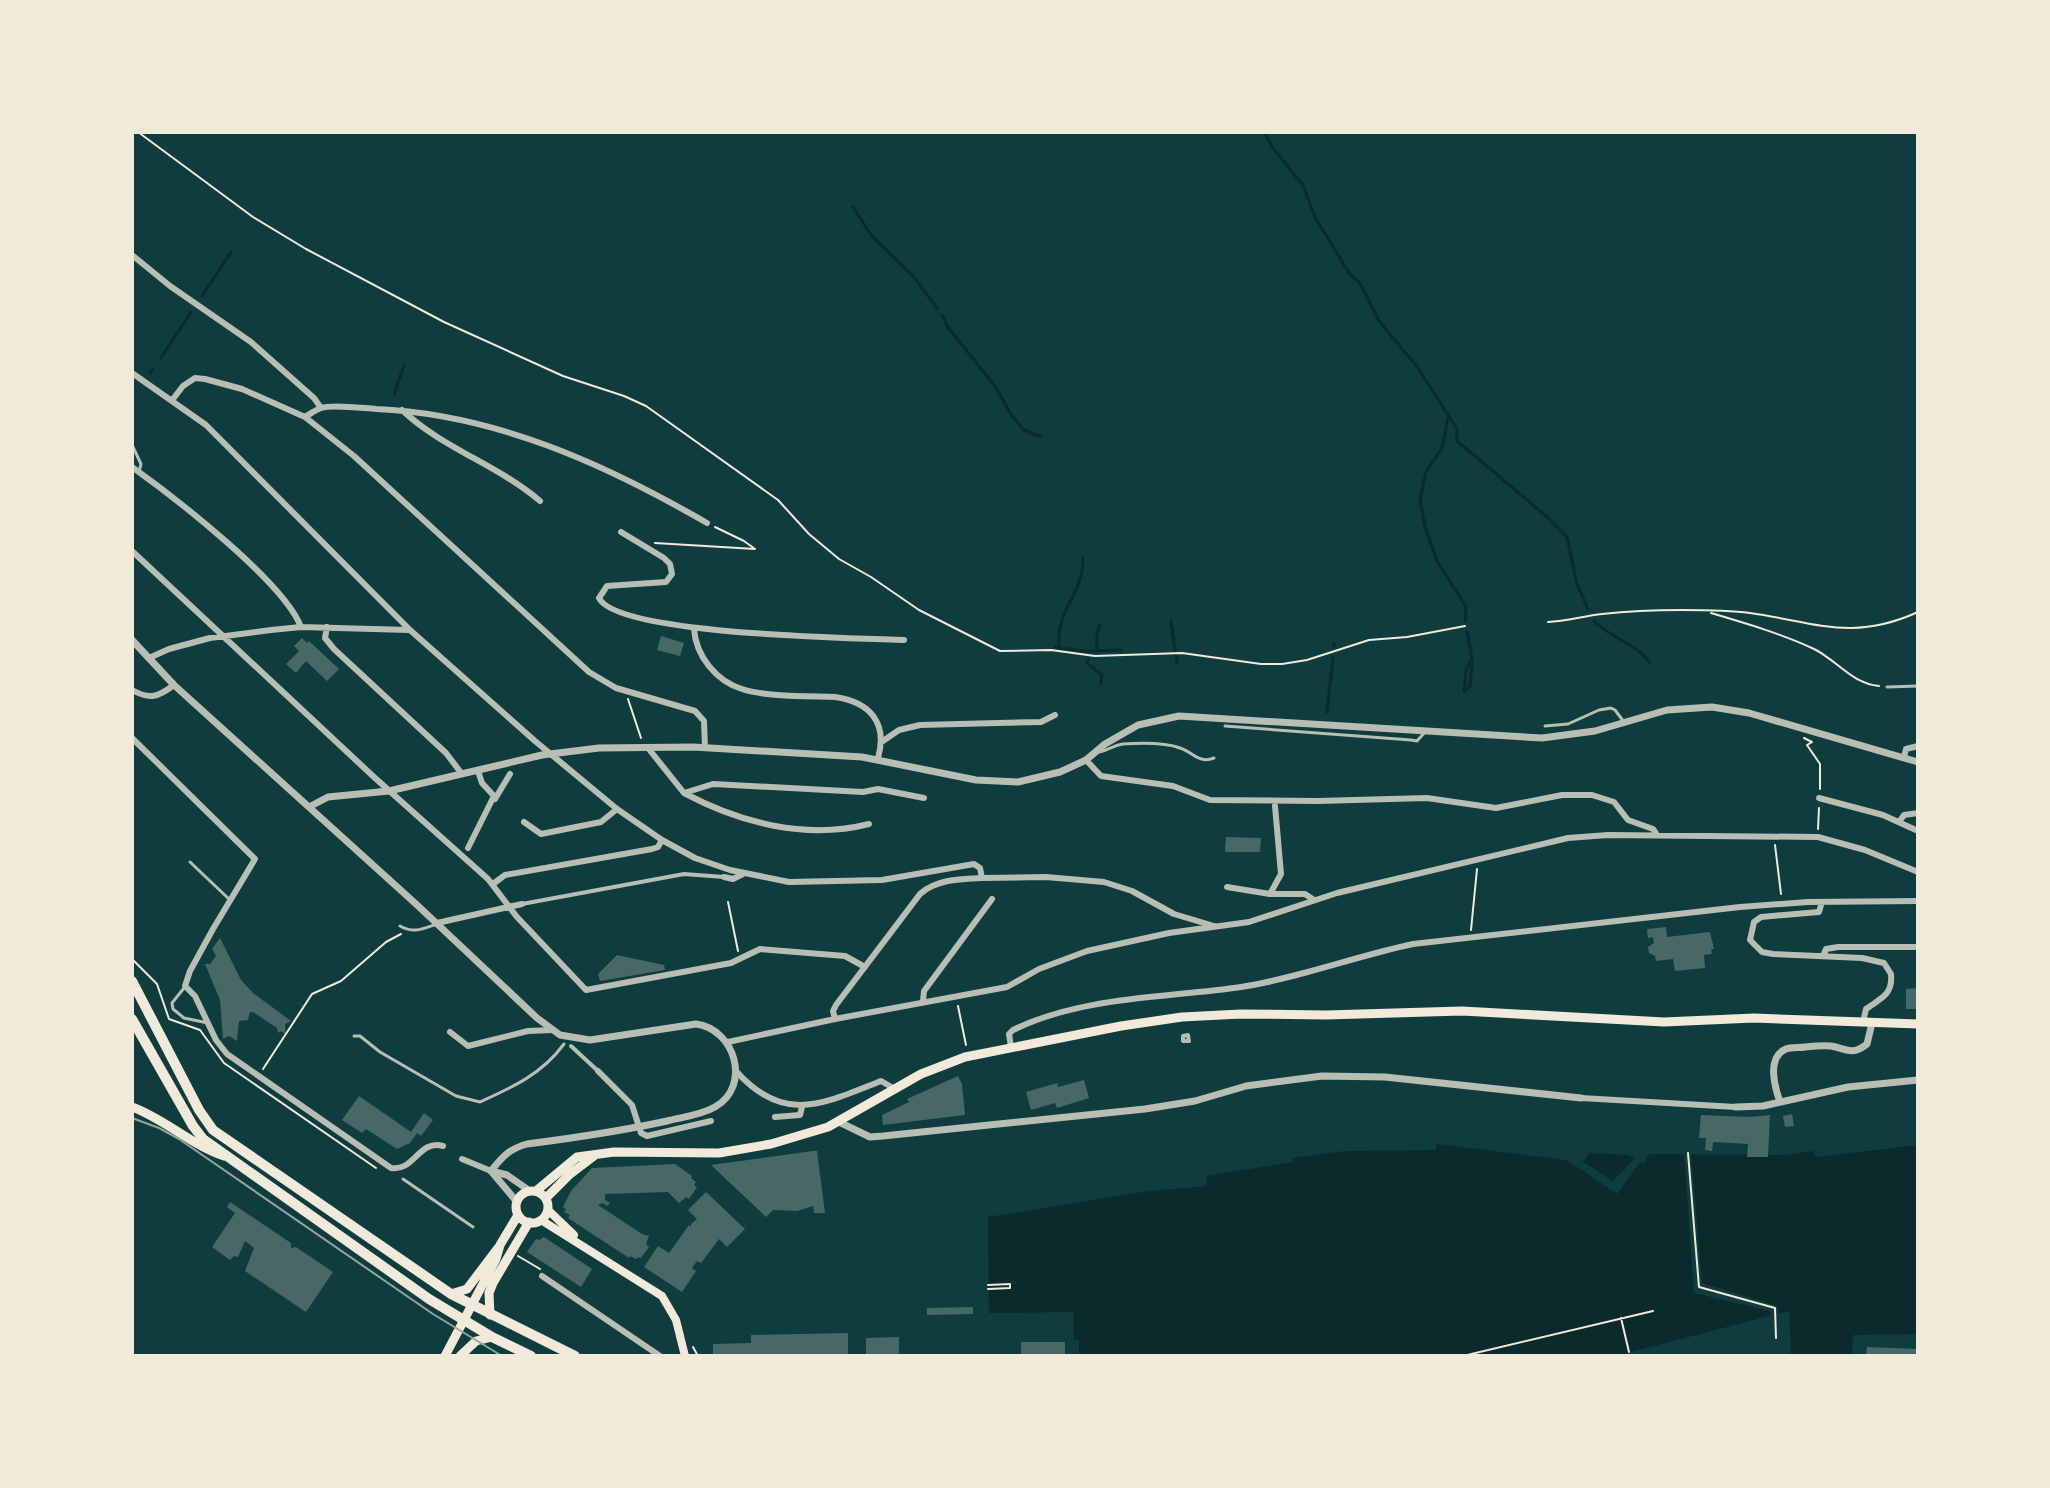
<svg xmlns="http://www.w3.org/2000/svg" width="2050" height="1488" font-family="Inter,sans-serif">
  <rect width="100%" height="100%" fill="#0f3d3e"/>
  <path fill="#0a2a2b" d="M 1437,1144 L 1566,1160 L 1578,1168 L 1589,1153 L 1628,1155 L 1643,1164 L 1650,1154 L 1783,1155 L 1813,1151 L 1816,1157 L 1918,1145 L 1918,1334 L 1853,1335 L 1852,1356 L 1791,1356 L 1789,1311 L 1615,1356 L 1079,1356 L 1079,1340 L 1074,1339 L 1073,1312 L 989,1313 L 988,1217 L 1149,1191 L 1207,1186 L 1206,1176 L 1293,1162 L 1293,1158 L 1299,1157 L 1345,1151 L 1436,1150 Z"/>
  <path fill="#0f3d3e" d="M 1584,1153 L 1589,1153 L 1583,1162 L 1613,1181 L 1635,1158 L 1640,1162 L 1617,1194 L 1579,1168 Z
    M 1684,1153 L 1691,1153 L 1702,1283 L 1778,1306 L 1779,1317 L 1771,1319 L 1770,1311 L 1694,1293 Z"/>
  <g fill="none" stroke-linecap="round" stroke-linejoin="round">
    <path stroke="#0a2a2b" stroke-width="3" d="M 1265,132 L 1272,147 L 1303,185 L 1315,217 L 1349,273 L 1360,283 L 1379,321 L 1418,368 L 1457,429 L 1457,441 L 1545,515 L 1567,537 L 1577,584 L 1588,609
      M 853,207 L 871,235 L 913,276 L 937,308
      M 202,296 L 231,252
      M 942,315 L 947,326 L 995,386 L 1012,416 L 1024,430 L 1041,437
      M 161,358 L 191,312
      M 150,373 L 153,369
      M 394,395 L 404,365
      M 1448,418 L 1442,448 L 1426,472 L 1420,500 L 1425,527 L 1437,561 L 1466,607 L 1465,621
      M 1171,621 L 1175,650
      M 1594,621 C 1609,637 1637,644 1650,663
      M 1055,647 L 1084,651 L 1121,650
      M 1059,647 C 1056,607 1083,597 1083,558
      M 1334,647 L 1334,643
      M 1097,651 L 1097,634 L 1100,625
      M 1176,656 L 1177,663
      M 1089,659 L 1087,663 L 1102,675 L 1101,684
      M 1464,691 L 1470,686 L 1472,663
      M 1464,692 L 1466,670 L 1472,659 L 1467,632
      M 1327,712 L 1333,657"/>
  </g>
  <path fill="#486865" d="M 661,636 L 684,643 L 680,656 L 657,650 Z
    M 302,638 L 307,643 L 309,641 L 339,669 L 327,681 L 306,661 L 296,673 L 286,664 L 299,651 L 294,646 Z
    M 1226,837 L 1261,838 L 1260,852 L 1225,852 Z
    M 1666,927 L 1667,937 L 1710,932 L 1714,949 L 1711,949 L 1712,954 L 1704,955 L 1705,968 L 1675,971 L 1673,959 L 1656,961 L 1655,956 L 1649,953 L 1648,947 L 1654,943 L 1653,937 L 1648,938 L 1647,929 Z
    M 220,938 L 241,980 L 253,993 L 291,1021 L 285,1024 L 285,1034 L 281,1031 L 278,1033 L 277,1028 L 253,1012 L 250,1012 L 248,1020 L 239,1021 L 237,1041 L 229,1036 L 223,1039 L 220,1000 L 205,964 L 210,964 L 216,956 L 212,949 Z
    M 617,955 L 664,965 L 665,970 L 600,981 L 598,974 Z
    M 1918,988 L 1918,1009 L 1906,1009 L 1906,989 Z
    M 958,1076 L 962,1084 L 965,1115 L 883,1125 L 882,1115 L 909,1102 L 907,1099 Z
    M 1084,1080 L 1089,1098 L 1057,1108 L 1055,1103 L 1031,1110 L 1026,1092 L 1057,1083 L 1058,1087 Z
    M 359,1096 L 411,1132 L 424,1113 L 433,1120 L 421,1136 L 417,1133 L 410,1143 L 397,1149 L 366,1129 L 362,1133 L 342,1120 Z
    M 1792,1114 L 1794,1126 L 1785,1127 L 1783,1116 Z
    M 1701,1115 L 1750,1117 L 1770,1115 L 1768,1157 L 1747,1157 L 1748,1144 L 1713,1142 L 1712,1151 L 1705,1150 L 1706,1138 L 1699,1138 Z
    M 813,1151 L 817,1151 L 825,1213 L 814,1213 L 813,1206 L 797,1211 L 773,1210 L 766,1217 L 711,1165 Z
    M 675,1164 L 692,1176 L 691,1178 L 696,1182 L 694,1185 L 697,1187 L 689,1199 L 686,1197 L 679,1203 L 668,1192 L 605,1194 L 605,1200 L 610,1203 L 607,1206 L 603,1203 L 598,1205 L 642,1234 L 649,1236 L 646,1244 L 649,1247 L 641,1258 L 638,1257 L 636,1259 L 630,1256 L 629,1258 L 568,1218 L 570,1215 L 564,1212 L 566,1209 L 563,1207 L 571,1191 L 592,1168 Z
    M 706,1192 L 745,1229 L 727,1247 L 719,1239 L 701,1263 L 697,1261 L 692,1268 L 696,1271 L 682,1292 L 644,1267 L 658,1246 L 669,1253 L 689,1225 L 691,1227 L 691,1224 L 697,1219 L 688,1210 Z
    M 230,1202 L 291,1243 L 291,1248 L 296,1247 L 333,1272 L 306,1312 L 245,1271 L 254,1248 L 245,1241 L 238,1257 L 234,1256 L 230,1260 L 212,1247 L 235,1213 L 227,1207 Z
    M 544,1237 L 592,1269 L 581,1287 L 527,1252 L 536,1239 L 539,1240 Z
    M 973,1307 L 973,1314 L 927,1315 L 927,1308 Z
    M 848,1333 L 848,1356 L 713,1356 L 713,1344 L 751,1343 L 751,1335 Z
    M 899,1337 L 899,1353 L 897,1356 L 866,1356 L 866,1338 Z
    M 1021,1342 L 1065,1342 L 1065,1356 L 1021,1356 Z
    M 1867,1347 L 1918,1349 L 1918,1356 L 1866,1356 Z"/>
  <g fill="none" stroke-linecap="round" stroke-linejoin="round">
    <path stroke="#f1e9da" stroke-width="2" d="M 138,132 L 253,217 L 306,249 L 444,322 L 563,376 L 624,396 L 646,406 L 778,500 L 809,534 L 839,559 L 871,577 L 919,610 L 1000,651 L 1051,650 L 1095,656 L 1182,653 L 1261,664 L 1282,664 L 1307,660 L 1369,640 L 1407,637 L 1465,626
      M 655,543 L 755,549 L 744,541 L 715,527
      M 1711,613 C 1745,623 1782,634 1814,649 C 1838,661 1851,683 1879,686
      M 1548,622 C 1566,621 1584,616 1602,614 C 1629,611 1656,610 1682,610 C 1705,610 1728,610 1750,613 C 1815,622 1852,642 1918,612
      M 628,699 L 641,738
      M 1804,738 L 1812,742 L 1807,745 L 1820,764 L 1820,789
      M 1818,829 L 1819,808
      M 1775,845 L 1781,894
      M 728,902 L 738,951
      M 1471,930 L 1477,869
      M 132,959 L 157,984 L 169,1019 L 200,1030 L 224,1063 L 376,1168
      M 958,1006 L 966,1045
      M 263,1069 L 312,994 L 341,981 L 386,942 L 401,934
      M 1688,1153 L 1699,1287 L 1775,1308 L 1776,1338
      M 518,1256 L 540,1269
      M 988,1289 L 1010,1288 L 1010,1284 L 988,1285
      M 1621,1318 L 1629,1352
      M 693,1347 L 698,1356
      M 1463,1356 L 1653,1311"/>
    <path stroke="#b8beb3" stroke-width="3" d="M 133,447 L 141,464 L 139,472
      M 1887,687 L 1918,686
      M 1225,726 L 1411,740 L 1417,741 L 1426,731
      M 1545,726 L 1568,724 L 1599,710 L 1611,708 L 1615,710 L 1624,722
      M 1099,752 C 1107,751 1114,745 1123,744 C 1140,743 1164,742 1180,748 C 1193,752 1199,764 1214,758
      M 190,862 L 230,900
      M 400,926 C 413,933 420,930 434,925
      M 184,988 L 172,1003 L 173,1009 L 184,1018 L 208,1023
      M 354,1036 L 360,1036 L 380,1052 L 456,1096 L 480,1102 C 513,1087 542,1074 564,1044
      M 403,1179 L 473,1227"/>
    <path stroke="#b8beb3" stroke-width="4" d="M 522,904 L 684,874 L 724,877
      M 1188,1035 L 1189,1041 L 1183,1041 L 1183,1036 Z
      M 571,1046 L 598,1071"/>
    <path stroke="#b8beb3" stroke-width="6" d="M 132,255 L 170,286 L 251,342 L 314,398 L 321,408
      M 132,373 L 206,425 L 410,630 L 535,741 L 617,809 L 662,840 L 695,858 L 730,870 L 789,882 L 882,880 L 974,864 L 980,868 L 982,878 L 1046,877 L 1104,882 L 1132,891 L 1174,914 L 1214,926
      M 173,399 L 183,386 L 195,378 L 205,379 L 242,389 L 305,417 L 354,456 L 589,672 L 616,688 L 695,711 L 704,721 L 705,748
      M 402,410 C 442,448 498,465 540,501
      M 305,417 C 310,414 315,410 321,408 C 333,404 361,408 376,409 C 495,414 605,464 707,523
      M 132,467 C 174,497 284,582 301,627
      M 621,532 L 664,558 L 670,564 L 672,574 L 666,582 L 607,586 L 599,598 C 617,635 856,638 904,640
      M 132,551 L 375,778 L 488,879 L 517,917 L 586,990 L 731,963 L 760,949 L 845,956 L 865,967
      M 327,627 L 325,638 L 334,649 L 446,753 L 462,774
      M 694,629 C 696,656 716,681 742,689 C 765,697 810,696 835,697 C 870,702 888,723 878,758
      M 149,658 L 169,649 L 210,638 L 271,630 L 301,627 L 409,630
      M 132,690 C 150,700 158,697 174,685
      M 132,738 L 255,859 L 213,929 L 190,971 L 185,986 L 195,996 L 216,1040 L 227,1054 L 391,1168 C 414,1172 419,1139 443,1146
      M 883,741 L 899,730 L 920,725 L 1041,722 L 1055,715
      M 648,748 L 684,793 L 713,784 L 863,792 L 878,789 L 924,798
      M 1904,757 L 1906,749 L 1918,746
      M 1086,760 L 1101,776 L 1173,786 L 1210,800 L 1318,801 L 1427,798 L 1496,808 L 1562,795 L 1592,795 L 1614,802 L 1628,820 L 1653,829 L 1657,835
      M 684,793 C 740,823 806,840 869,824
      M 1819,798 L 1883,815 L 1918,831
      M 495,799 L 510,774
      M 1275,806 L 1281,874 L 1270,894 L 1305,894 L 1314,900
      M 524,822 L 541,834 L 601,822 L 617,809
      M 1899,822 L 1904,815 L 1918,813
      M 468,848 L 494,796 L 482,783 L 478,771
      M 724,877 L 733,879 L 743,874
      M 493,884 L 505,875 L 652,849 L 658,847 L 662,840
      M 1227,887 L 1270,894
      M 1822,902 L 1819,912 L 1761,917 L 1754,922 L 1750,940 L 1762,952 L 1773,954 L 1862,958 L 1884,963 L 1891,974 C 1893,995 1881,998 1866,1009 L 1863,1022
      M 437,923 L 522,904
      M 1823,956 L 1826,949 L 1838,947 L 1918,947
      M 923,1001 L 924,991 L 992,899
      M 835,1019 L 833,1011 L 836,1005 L 920,894 C 936,879 961,879 982,878
      M 450,1032 L 468,1046 L 528,1031 L 553,1030
      M 728,1042 L 835,1019 L 1007,987 L 1039,969 L 1087,951 L 1169,933 L 1249,922 L 1337,893 L 1568,838 L 1608,835 L 1818,837 L 1865,850 L 1918,872
      M 1011,1047 L 1009,1034 L 1013,1030 C 1082,996 1167,998 1241,987 C 1299,978 1356,956 1413,944 L 1740,907 L 1808,902 L 1918,901
      M 598,1071 L 632,1105 L 641,1133 L 647,1136 L 711,1121
      M 736,1071 C 784,1125 823,1104 881,1081 L 895,1089
      M 1581,1098 L 1736,1107
      M 775,1117 L 800,1115 L 802,1107
      M 462,1159 L 491,1171
      M 542,1276 L 660,1356"/>
    <path stroke="#b8beb3" stroke-width="7" d="M 132,640 L 174,685 L 416,904 L 537,1018 L 560,1035 L 590,1040 L 696,1024 C 735,1029 752,1086 715,1107 C 701,1115 683,1117 667,1121 C 621,1131 574,1138 527,1144 C 509,1149 502,1157 491,1171
      M 309,807 L 328,797 L 389,791 L 542,755 L 599,748 L 693,747 L 862,757 L 976,780 L 1018,782 L 1060,772 L 1086,760 L 1105,744 L 1138,725 L 1179,716 L 1542,738 L 1595,731 L 1667,710 L 1712,707 L 1749,713 L 1918,762
      M 1780,1102 C 1775,1088 1766,1057 1786,1049 C 1791,1047 1800,1048 1805,1047 C 1814,1046 1823,1045 1831,1046 C 1847,1049 1852,1056 1867,1044 L 1872,1023
      M 1736,1107 L 1763,1106 L 1848,1087 L 1918,1080
      M 839,1122 L 870,1137 L 883,1136 L 1145,1109 L 1195,1101 L 1246,1086 L 1322,1076 L 1385,1077 L 1581,1098
      M 491,1171 L 507,1175 L 530,1191
      M 491,1171 L 517,1202"/>
    <path stroke="#f1e9da" stroke-width="8" d="M 548,1210 L 574,1235
      M 541,1220 L 662,1296 L 676,1320 L 685,1356"/>
    <path stroke="#f1e9da" stroke-width="9" d="M 132,1107 C 165,1119 191,1145 224,1156
      M 536,1191 L 577,1157 L 614,1152 L 719,1153 L 771,1144 L 828,1127 L 921,1074 L 965,1057 L 1121,1026 L 1182,1017 L 1241,1014 L 1326,1015 L 1462,1011 L 1664,1022 L 1754,1018 L 1918,1024
      M516 1207a16 16 0 1 1 32 0a16 16 0 1 1-32 0Z
      M 546,1198 L 569,1175 L 594,1156
      M 451,1294 L 467,1289 L 498,1248
      M 490,1315 L 489,1293 L 493,1283 L 529,1222
      M 445,1356 L 496,1259 L 500,1245 L 518,1215
      M 460,1356 L 476,1341 L 492,1337"/>
    <path stroke="#f1e9da" stroke-width="10" d="M 132,981 L 199,1110 L 213,1130 L 451,1294 L 575,1356
      M 132,1019 L 193,1126 L 203,1139 L 429,1299 L 492,1337 L 531,1356"/>
    <path stroke="#97a49c" stroke-width="2" d="M 132,1118 L 159,1128 L 179,1139 L 433,1314 L 502,1356"/>
  </g>
  <rect width="2050" height="1488" fill="none" stroke="#f1e9da" stroke-width="268"/>
</svg>
